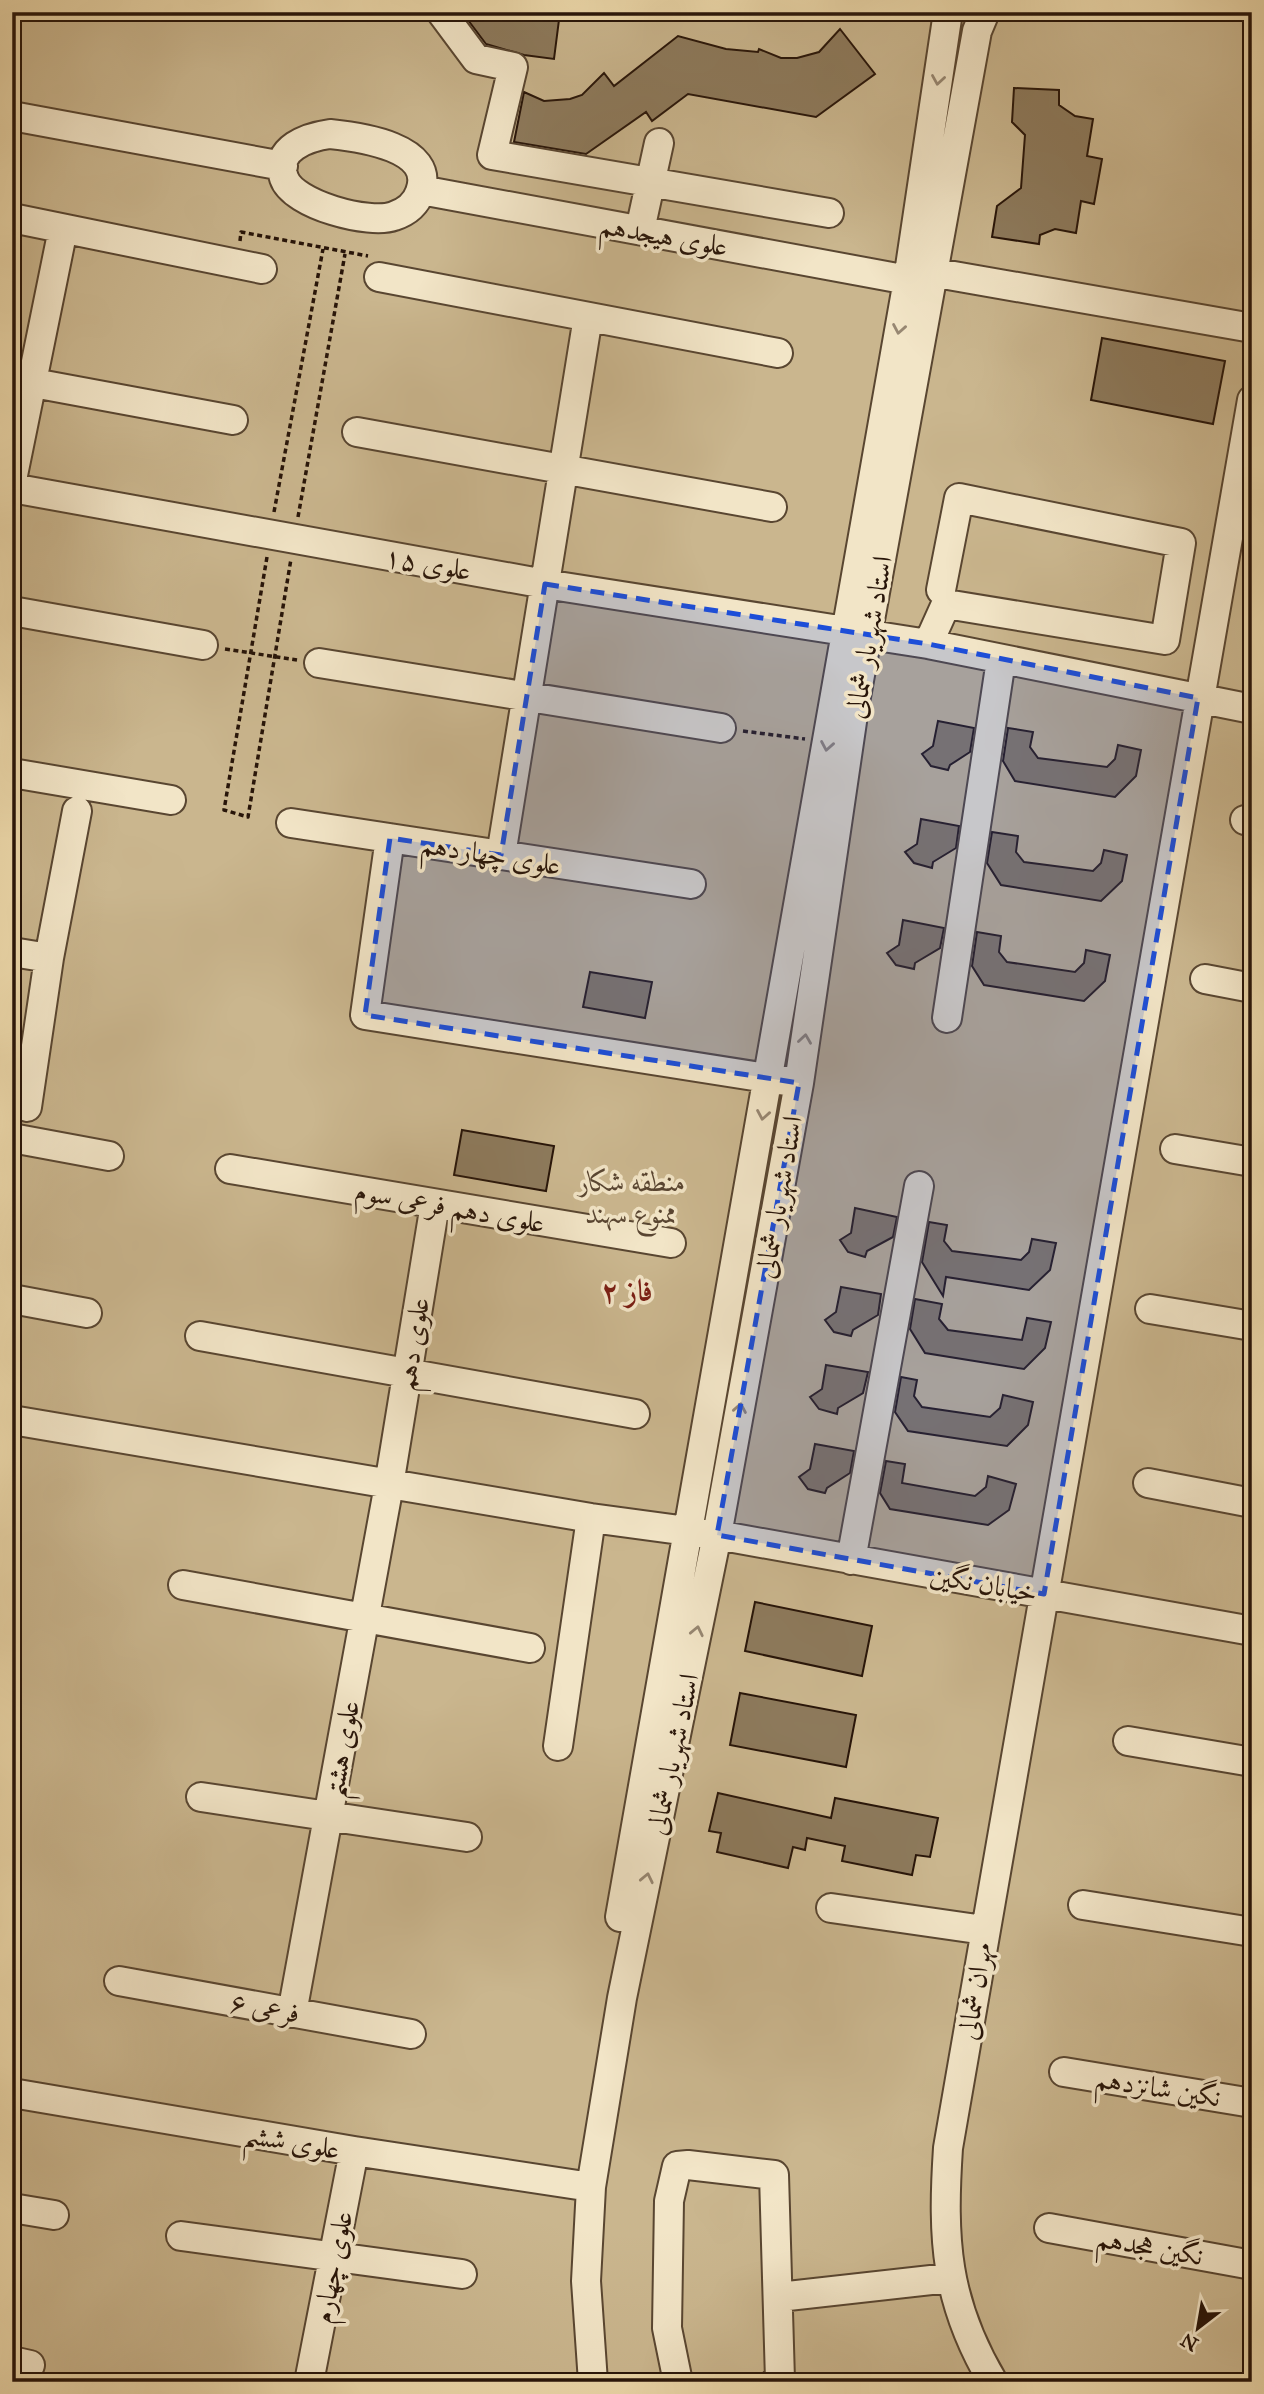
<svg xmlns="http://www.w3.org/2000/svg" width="1264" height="2394" font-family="'IM FELL Great Primer',Amiri,serif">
  <rect width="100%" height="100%" fill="#ebd7a9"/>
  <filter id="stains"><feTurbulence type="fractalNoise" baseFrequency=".00286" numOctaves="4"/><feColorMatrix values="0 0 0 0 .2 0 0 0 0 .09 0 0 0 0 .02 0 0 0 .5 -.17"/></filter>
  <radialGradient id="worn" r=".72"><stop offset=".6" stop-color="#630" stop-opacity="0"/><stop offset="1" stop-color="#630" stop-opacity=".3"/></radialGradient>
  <path fill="#cab68e" stroke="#79664c" stroke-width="2" d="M 12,12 L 1252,12 L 1252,2382 L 12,2382 Z"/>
  <path fill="#8d7a5c" stroke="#281509" stroke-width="2" d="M 462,12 L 560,12 L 554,59 L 524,55 L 486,44 Z
    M 840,29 L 875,74 L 816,117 L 688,94 L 652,121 L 646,112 L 586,154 L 514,142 L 524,92 L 544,101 L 570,99 L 582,95 L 604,73 L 614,86 L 678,36 L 726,49 L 758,52 L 759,49 L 781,58 L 797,58 L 819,52 Z
    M 1014,88 L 1059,90 L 1059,105 L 1075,116 L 1093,119 L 1087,156 L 1102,159 L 1094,204 L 1081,201 L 1076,233 L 1055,229 L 1040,235 L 1039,244 L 992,237 L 997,206 L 1021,188 L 1025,135 L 1012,122 Z
    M 1102,338 L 1225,361 L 1213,424 L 1091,400 Z
    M 938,721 L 974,728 L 970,752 L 950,765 L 948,770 L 931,766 L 922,754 L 933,746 Z
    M 1008,728 L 1033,732 L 1030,747 L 1038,758 L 1107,767 L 1115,759 L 1118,745 L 1141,750 L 1136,776 L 1115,797 L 1015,781 L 1003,761 Z
    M 921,819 L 959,826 L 956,848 L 933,862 L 932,868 L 914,863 L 905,852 L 917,844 Z
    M 992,832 L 1018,836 L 1016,852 L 1024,862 L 1093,871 L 1101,863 L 1104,850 L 1127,855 L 1122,881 L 1101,901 L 1001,885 L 987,863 Z
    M 903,920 L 944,928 L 940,948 L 915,963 L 914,969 L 896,965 L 887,953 L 899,945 Z
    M 977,932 L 1001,936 L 999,952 L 1007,962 L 1075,972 L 1084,963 L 1086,950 L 1110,955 L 1105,981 L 1084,1001 L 984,985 L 972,966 Z
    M 590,972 L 652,982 L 645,1018 L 583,1007 Z
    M 462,1130 L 554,1146 L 546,1191 L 454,1175 Z
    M 855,1208 L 897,1217 L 893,1237 L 867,1251 L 865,1257 L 848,1252 L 840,1240 L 851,1233 Z
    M 929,1222 L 947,1225 L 944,1241 L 952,1251 L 1021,1260 L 1029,1252 L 1032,1239 L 1056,1243 L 1050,1270 L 1029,1290 L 946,1277 L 943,1296 L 922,1262 Z
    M 841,1287 L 881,1294 L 878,1315 L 853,1330 L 851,1336 L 834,1332 L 825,1320 L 836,1312 Z
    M 915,1299 L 942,1304 L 939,1319 L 948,1330 L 1022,1340 L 1027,1318 L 1051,1322 L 1045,1348 L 1024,1369 L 925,1353 L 910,1329 Z
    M 826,1365 L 868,1372 L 863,1393 L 838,1408 L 837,1414 L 819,1409 L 810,1397 L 822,1389 Z
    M 901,1377 L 917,1380 L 914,1396 L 922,1407 L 990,1417 L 1000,1408 L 1003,1395 L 1033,1402 L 1028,1425 L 1007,1446 L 908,1431 L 895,1412 Z
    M 815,1444 L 854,1451 L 850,1473 L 827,1488 L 825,1493 L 808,1489 L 799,1477 L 810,1469 Z
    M 886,1461 L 905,1464 L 902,1483 L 975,1496 L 986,1487 L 988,1476 L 1016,1484 L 1009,1510 L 988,1525 L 890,1509 L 880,1493 Z
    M 755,1602 L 872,1626 L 862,1676 L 745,1651 Z
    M 740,1693 L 856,1715 L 846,1767 L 730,1745 Z
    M 718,1793 L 831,1818 L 835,1798 L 938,1818 L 930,1857 L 916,1855 L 912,1875 L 842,1861 L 845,1846 L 807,1838 L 805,1850 L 793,1847 L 788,1868 L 717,1852 L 721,1833 L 709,1831 Z"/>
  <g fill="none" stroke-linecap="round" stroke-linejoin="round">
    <defs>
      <path id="minor" d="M 441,12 L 476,59 L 513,67 L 492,155 L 829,213
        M 12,116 L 283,166
        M 330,134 C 359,137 437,147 420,192 C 416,204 406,212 394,216 C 370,225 293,205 284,178 C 273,148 309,137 330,134 Z
        M 421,190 L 908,280
        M 12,218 L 262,269
        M 640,230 L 659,143
        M 931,272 L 1252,328
        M 379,277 L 778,353
        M 12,379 L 233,420
        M 357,432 L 772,507
        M 12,480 L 63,229
        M 12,488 L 545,584 L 928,644 L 1252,709
        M 12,611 L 203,645
        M 928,644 L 946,604 L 1165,640 L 1181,543 L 959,498 L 941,590
        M 319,663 L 721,728
        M 12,773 L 171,800
        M 1245,820 L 1252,822
        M 291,823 L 691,884
        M 390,838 L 365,1015 L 786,1081
        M 501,855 L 588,317
        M 12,952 L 49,958
        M 1205,979 L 1252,988
        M 947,1018 L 1001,660
        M 27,1107 L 49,958 L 77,811
        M 12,1138 L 109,1156
        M 1175,1149 L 1252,1162
        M 230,1169 L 671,1243
        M 12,1299 L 87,1313
        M 1150,1309 L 1252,1326
        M 200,1336 L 635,1414
        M 12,1420 L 591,1518 L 717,1535 L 1252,1631
        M 1148,1483 L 1252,1503
        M 851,1560 L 919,1186
        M 183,1585 L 530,1648
        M 1128,1741 L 1252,1762
        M 558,1746 L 591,1518
        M 201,1797 L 467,1837
        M 1083,1905 L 1252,1932
        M 831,1908 L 984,1930
        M 620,1917 L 908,280 L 948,12
        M 119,1981 L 411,2034
        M 292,2013 L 389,1485 L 435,1204
        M 1064,2072 L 1252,2103
        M 12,2093 L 354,2151 L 591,2187
        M 12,2208 L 54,2215
        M 1049,2228 L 1252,2265
        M 181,2236 L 462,2274
        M 779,2297 L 949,2278
        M 12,2361 L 30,2365
        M 309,2382 L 354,2151
        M 593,2382 L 586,2281 L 591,2187 L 622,1998 L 717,1535 L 799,1083 L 854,708 L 977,31 L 985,12
        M 678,2382 L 667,2328 L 669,2201 L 677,2166 L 688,2165 L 774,2175 L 780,2380 L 775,2382
        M 993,2382 C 945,2301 942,2239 948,2148 L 1252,400"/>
    </defs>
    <use href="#minor" stroke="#594631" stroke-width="32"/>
    <path stroke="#281509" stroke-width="3.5" stroke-dasharray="5 3.5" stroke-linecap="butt" d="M 240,241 L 241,232 L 368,256
      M 274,512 L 323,249
      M 298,517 L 345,254
      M 267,557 L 224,810 L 248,817 L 291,559
      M 225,649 L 297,660
      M 743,731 L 805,739"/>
    <use href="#minor" stroke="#f2e5c7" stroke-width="28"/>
  </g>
  <defs><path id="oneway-chevron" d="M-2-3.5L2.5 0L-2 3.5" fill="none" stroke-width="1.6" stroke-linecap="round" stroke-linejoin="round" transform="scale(1.75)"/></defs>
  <g stroke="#978772">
    <use href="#oneway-chevron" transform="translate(938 80) rotate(99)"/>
    <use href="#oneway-chevron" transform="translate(899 329) rotate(100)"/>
    <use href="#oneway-chevron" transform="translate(827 746) rotate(100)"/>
    <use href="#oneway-chevron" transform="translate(805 1039) rotate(-82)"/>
    <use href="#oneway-chevron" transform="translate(763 1115) rotate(100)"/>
    <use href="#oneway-chevron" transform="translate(740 1408) rotate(-80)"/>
    <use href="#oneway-chevron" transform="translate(697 1631) rotate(-78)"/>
    <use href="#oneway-chevron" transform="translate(647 1878) rotate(-78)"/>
  </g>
  <path fill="#1d4ed8" fill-opacity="0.2" stroke="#1d4ed8" stroke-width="5" stroke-dasharray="14 9" stroke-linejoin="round" d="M 545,584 L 928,644 L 1198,698 L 1044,1594 L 717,1535 L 799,1083 L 365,1015 L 390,838 L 501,855 Z"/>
  <g text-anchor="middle" stroke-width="7" stroke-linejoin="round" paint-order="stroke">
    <g font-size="28" fill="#281509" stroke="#f2e5c7">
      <text transform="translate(664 235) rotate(10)" y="10">علوی هیجدهم</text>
      <text transform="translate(428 563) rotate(10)" y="10">علوی ۱۵</text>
      <text transform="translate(868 637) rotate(-80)" y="10">استاد شهریار شمالی</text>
      <text transform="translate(491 854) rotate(9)" y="10">علوی چهاردهم</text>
      <text transform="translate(778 1197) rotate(-80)" y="10">استاد شهریار شمالی</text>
      <text transform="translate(450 1206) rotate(10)" y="10">علوی دهم فرعی سوم</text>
      <text transform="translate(412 1344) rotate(-81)" y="10">علوی دهم</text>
      <text transform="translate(984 1583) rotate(10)" y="10">خیابان نگین</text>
      <text transform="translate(341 1749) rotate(-80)" y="10">علوی هشتم</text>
      <text transform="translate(672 1754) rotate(-78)" y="10">استاد شهریار شمالی</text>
      <text transform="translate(974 1991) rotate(-81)" y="10">مهران شمالی</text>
      <text transform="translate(265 2007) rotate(10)" y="10">فرعی ۶</text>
      <text transform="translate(1158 2087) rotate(9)" y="10">نگین شانزدهم</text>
      <text transform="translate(292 2141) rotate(10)" y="10">علوی ششم</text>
      <text transform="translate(1150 2246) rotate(10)" y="10">نگین هجدهم</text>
      <text transform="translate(332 2267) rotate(-79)" y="10">علوی چهارم</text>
    </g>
    <g font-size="28" font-style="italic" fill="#594531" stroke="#f2e5c7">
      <text x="632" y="1191">منطقه شکار<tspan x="632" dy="32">ممنوع سهند</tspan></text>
    </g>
    <g font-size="30" font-weight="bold" fill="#7a1f14" stroke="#f2e5c7">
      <text x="627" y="1301">فاز ۲</text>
    </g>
  </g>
  <rect width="1264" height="2394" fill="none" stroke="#ebd7a9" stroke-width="42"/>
  <rect x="14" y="14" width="1236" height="2366" fill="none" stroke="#281509" stroke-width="3.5"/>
  <rect x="21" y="21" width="1222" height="2352" fill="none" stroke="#281509" stroke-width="2"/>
  <g transform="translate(1198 2328) rotate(211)" stroke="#f2e5c7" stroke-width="5" paint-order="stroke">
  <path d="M0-5L12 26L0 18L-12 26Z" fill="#281509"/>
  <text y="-10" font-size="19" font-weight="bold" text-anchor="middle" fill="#281509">N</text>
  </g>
  <rect width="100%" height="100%" filter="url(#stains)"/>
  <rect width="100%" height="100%" fill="url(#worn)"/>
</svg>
